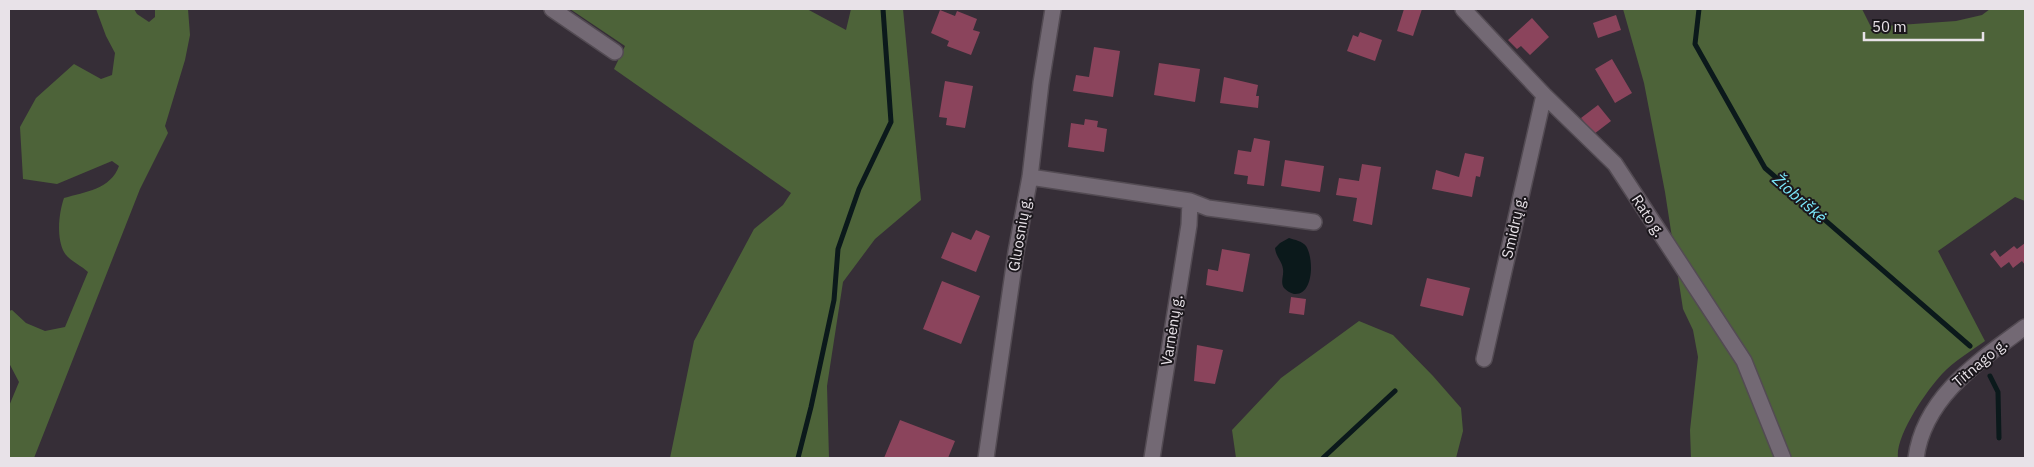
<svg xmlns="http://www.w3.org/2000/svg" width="2034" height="467" font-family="'IBM Plex Sans',sans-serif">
  <rect width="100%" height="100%" fill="#362e37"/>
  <path fill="#4d6339" d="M 96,9 L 134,9 L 137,14 L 149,22 L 155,17 L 155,9 L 188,9 L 190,35 L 185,60 L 165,126 L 168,133 L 140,189 L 34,458 L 9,458 L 9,406 L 19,382 L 9,363 L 9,311 L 12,310 L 26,323 L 45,331 L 65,327 L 88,272 C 82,266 68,260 64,252 C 56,237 59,212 64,198 C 85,192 111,189 119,166 L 112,161 L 57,184 L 23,179 L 20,127 L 36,98 L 74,64 L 101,79 L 112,75 L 115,53 L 106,36 Z
    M 570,9 L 807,9 L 846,30 L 851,9 L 903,9 L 921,200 L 875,239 L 843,282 L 827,386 L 829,458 L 670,458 L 694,341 L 754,229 L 783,205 L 791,193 L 614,69 L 625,46 Z
    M 1623,9 L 1862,9 L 1871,27 L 1956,21 L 1982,15 L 1990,9 L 2025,9 L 2025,201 L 2015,197 L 1938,251 L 1985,341 C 1971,351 1954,361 1942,374 C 1927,390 1895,436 1898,458 L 1691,458 L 1690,430 L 1698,357 L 1693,330 L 1683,309 L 1665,192 L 1644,83 Z
    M 1359,321 L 1393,335 L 1433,376 L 1461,408 L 1463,431 L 1456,458 L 1236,458 L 1232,430 L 1281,378 Z"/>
  <path fill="#0b191b" d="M 1289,238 C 1295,240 1302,241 1306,246 C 1314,258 1314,296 1294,294 C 1290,293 1287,291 1284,288 C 1280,282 1284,276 1283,269 C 1282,261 1276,257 1275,248 L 1280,243 Z"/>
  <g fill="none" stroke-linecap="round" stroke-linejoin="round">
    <path stroke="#0b191b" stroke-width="5" d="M 1699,9 L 1695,44 L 1765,168 L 1970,346
      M 1990,376 L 1998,392 L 1999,438
      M 798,458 L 811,407 L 834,300 L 838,249 L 859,189 L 891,122 L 883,9
      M 1323,458 L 1395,391"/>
  </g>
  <path fill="#8b445c" d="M 1404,9 L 1422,9 L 1413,36 L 1397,31 Z
    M 940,10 L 955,16 L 957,11 L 977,19 L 973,30 L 980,32 L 971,55 L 947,46 L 949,41 L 931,33 Z
    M 1616,15 L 1621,30 L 1598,38 L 1593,23 Z
    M 1532,18 L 1549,37 L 1530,55 L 1521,46 L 1517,49 L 1508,40 Z
    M 1360,32 L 1382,40 L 1375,61 L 1347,51 L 1353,35 L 1358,37 Z
    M 1094,47 L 1120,51 L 1113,97 L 1073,91 L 1076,75 L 1089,77 Z
    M 1612,59 L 1632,93 L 1615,103 L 1595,69 Z
    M 1159,63 L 1200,69 L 1195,102 L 1154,95 Z
    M 1224,77 L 1258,85 L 1256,96 L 1259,96 L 1258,108 L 1220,103 Z
    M 945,81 L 973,86 L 965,128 L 946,125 L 947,118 L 939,117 Z
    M 1598,105 L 1611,121 L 1594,134 L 1581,118 Z
    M 1085,119 L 1098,121 L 1097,127 L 1107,129 L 1104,152 L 1068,147 L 1071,123 L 1084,125 Z
    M 1254,138 L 1270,141 L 1264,186 L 1247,184 L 1248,176 L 1234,174 L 1238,150 L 1251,152 Z
    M 1465,153 L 1484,157 L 1480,177 L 1476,176 L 1472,197 L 1432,189 L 1436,170 L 1459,177 Z
    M 1285,160 L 1324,166 L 1320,192 L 1281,186 Z
    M 1362,164 L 1381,167 L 1372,225 L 1353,221 L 1357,198 L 1336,195 L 1339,178 L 1359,181 Z
    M 976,230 L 990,236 L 976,272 L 941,258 L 952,232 L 971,240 Z
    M 2025,243 L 2025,265 L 2022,261 L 2013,268 L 2009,262 L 2001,268 L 1990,254 L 1995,250 L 2000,257 L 2014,246 L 2017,249 Z
    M 1222,249 L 1250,254 L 1243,292 L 1206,285 L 1208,269 L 1218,271 Z
    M 1427,278 L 1470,288 L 1463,316 L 1420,306 Z
    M 942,281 L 980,296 L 961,344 L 923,329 Z
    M 1291,297 L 1306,299 L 1304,315 L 1289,313 Z
    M 1197,345 L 1223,350 L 1215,384 L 1194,381 Z
    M 900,420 L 955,441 L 948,458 L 884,458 Z"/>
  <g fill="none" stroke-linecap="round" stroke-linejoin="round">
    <defs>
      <path id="minor" d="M 552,9 L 615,52
        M 1463,9 L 1544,95 L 1615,164 L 1744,361 L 1783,458
        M 1030,177 L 1190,201 L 1208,208 L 1314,222
        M 1484,359 L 1544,95
        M 986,458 L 1016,252 L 1030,177 L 1041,83 L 1053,9
        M 1152,458 L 1189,225 L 1190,201
        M 1916,458 C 1924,397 1979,361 2025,327"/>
    </defs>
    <use href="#minor" stroke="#534b53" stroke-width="18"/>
    <use href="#minor" stroke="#736974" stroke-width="15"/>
  </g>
  <g text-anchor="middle" stroke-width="4" stroke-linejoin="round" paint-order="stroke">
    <g font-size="15" fill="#e8e2e8" stroke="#1b171c">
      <text transform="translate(1648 216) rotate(57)" y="5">Rato g.</text>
      <text transform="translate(1514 227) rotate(-77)" y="5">Smidrų g.</text>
      <text transform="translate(1020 234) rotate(-80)" y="5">Gluosnių g.</text>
      <text transform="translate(1172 330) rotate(-81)" y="5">Varnėnų g.</text>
      <text transform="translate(1980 363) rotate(-40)" y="5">Titnago g.</text>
    </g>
    <g font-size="16" font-style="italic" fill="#7cebfe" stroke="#1b171c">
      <text transform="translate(1800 198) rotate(41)" y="6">Žiobriškė</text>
    </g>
  </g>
  <rect width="2034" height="467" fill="none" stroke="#e8e2e8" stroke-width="20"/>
  <path d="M1864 32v8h119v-8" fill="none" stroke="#e8e2e8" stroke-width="2.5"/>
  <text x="1872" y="32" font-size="15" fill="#e8e2e8" stroke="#1b171c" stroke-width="4" paint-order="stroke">50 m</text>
</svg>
